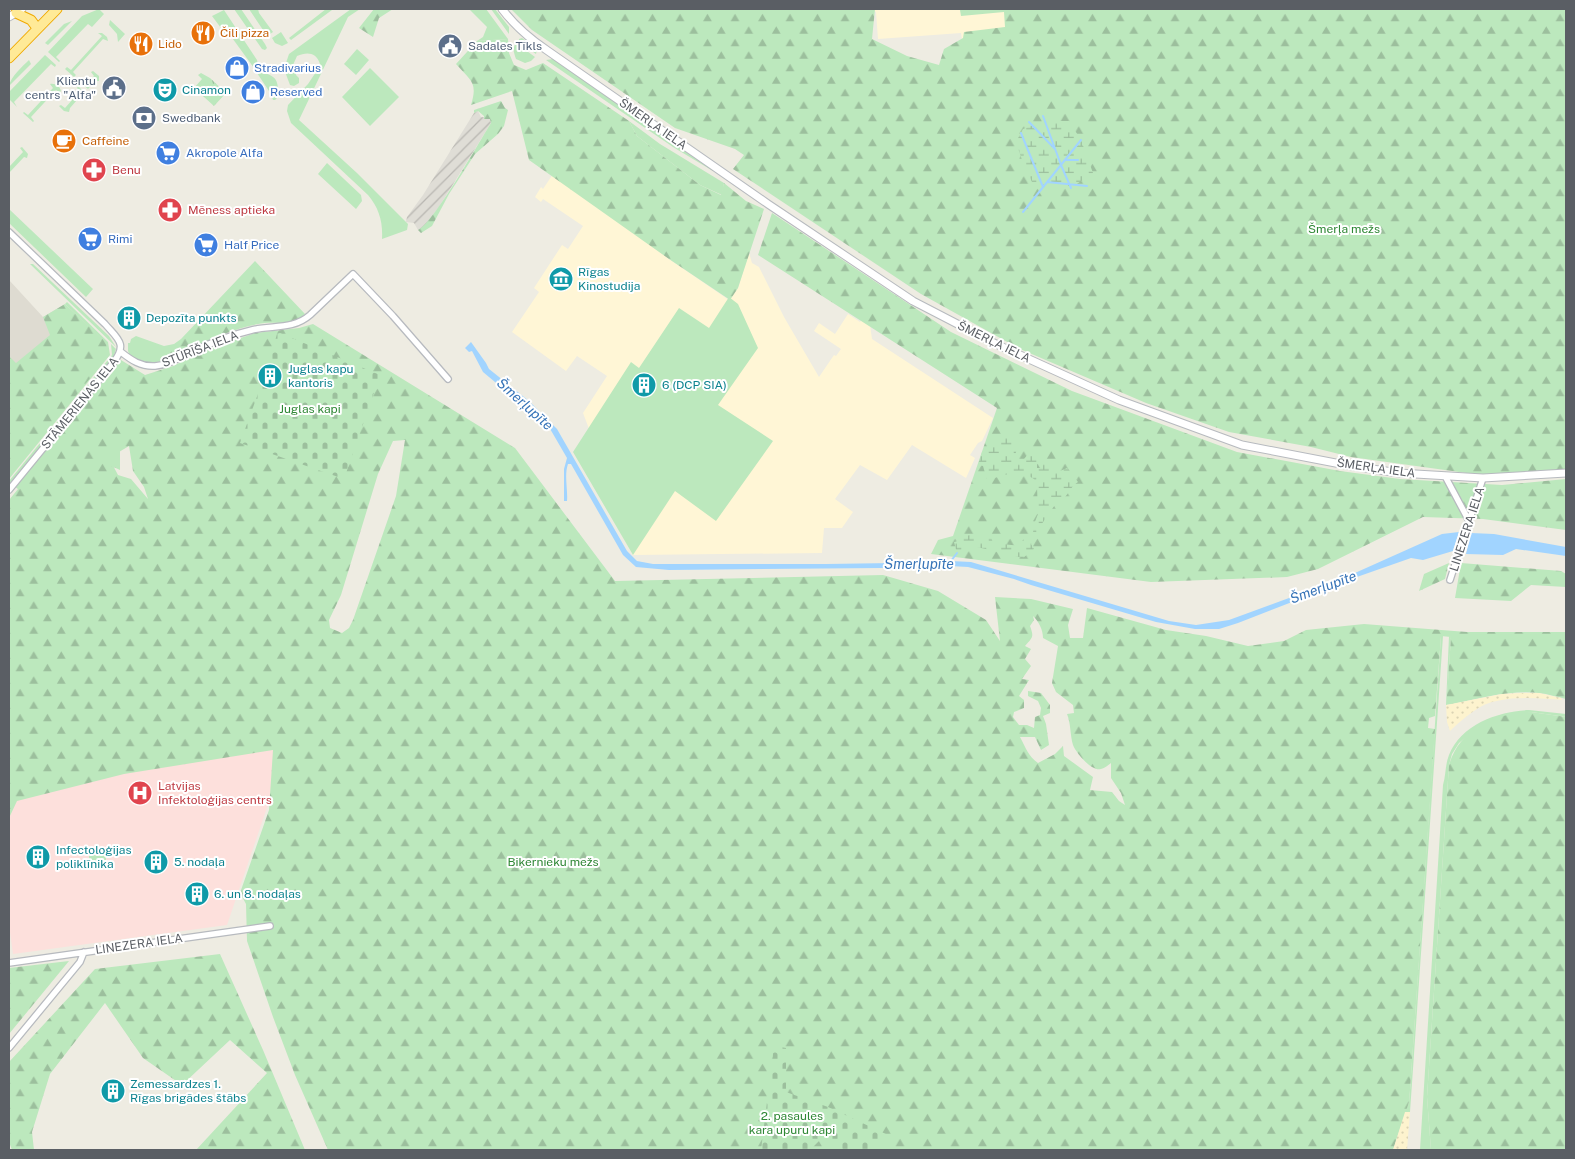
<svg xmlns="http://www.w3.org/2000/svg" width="1575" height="1159" font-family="'Public Sans',sans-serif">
  <defs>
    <pattern id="industrial-furrows" width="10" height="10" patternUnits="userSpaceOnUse" patternTransform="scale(1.25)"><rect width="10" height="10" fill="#dfddd6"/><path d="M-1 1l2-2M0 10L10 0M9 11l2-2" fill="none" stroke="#b8b6b1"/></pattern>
    <pattern id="forest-firs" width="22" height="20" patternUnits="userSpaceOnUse" patternTransform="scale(1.25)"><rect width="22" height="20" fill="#bce8bd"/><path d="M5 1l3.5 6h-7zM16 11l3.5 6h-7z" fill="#9cbf9d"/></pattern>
    <pattern id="wetland-marsh" width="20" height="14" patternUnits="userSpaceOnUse" patternTransform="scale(1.25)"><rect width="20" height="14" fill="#bce8bd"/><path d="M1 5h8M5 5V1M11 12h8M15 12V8" fill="none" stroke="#9cbf9d"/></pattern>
    <pattern id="sand-dots" width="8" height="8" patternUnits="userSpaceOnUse" patternTransform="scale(1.25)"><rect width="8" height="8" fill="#fdf3ce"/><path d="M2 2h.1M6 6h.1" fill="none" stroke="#dbd3b4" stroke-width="1.8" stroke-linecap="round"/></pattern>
    <pattern id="cemetery-stones" width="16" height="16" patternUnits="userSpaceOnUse" patternTransform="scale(1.25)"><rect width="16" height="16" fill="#bce8bd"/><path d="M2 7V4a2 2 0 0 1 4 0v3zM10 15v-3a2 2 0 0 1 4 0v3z" fill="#9cbf9d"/></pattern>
    <pattern id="park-tufts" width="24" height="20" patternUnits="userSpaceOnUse" patternTransform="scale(1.25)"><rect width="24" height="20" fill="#bce8bd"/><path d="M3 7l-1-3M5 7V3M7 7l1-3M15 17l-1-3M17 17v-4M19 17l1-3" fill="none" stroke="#9cbf9d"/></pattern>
  </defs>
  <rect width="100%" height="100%" fill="#eeece2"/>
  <path fill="#fff6d6" d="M 850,9 L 1019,9 L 969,86 L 961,33 L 878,39 L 876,12 L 872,10 Z
    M 555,171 L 669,259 L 729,300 L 738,288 L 749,253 L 752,263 L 759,267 L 784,317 L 819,377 L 834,355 L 836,356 L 841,349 L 814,331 L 819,323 L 835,334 L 848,314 L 860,322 L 868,311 L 872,339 L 993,418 L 982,441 L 978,443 L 970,455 L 975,458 L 966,478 L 912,445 L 887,480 L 860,465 L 835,499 L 853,512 L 842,528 L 824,528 L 822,553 L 633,555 L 598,493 L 594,442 L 583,413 L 607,376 L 577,356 L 566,371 L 512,332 L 539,292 L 534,288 L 562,245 L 568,249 L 583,226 L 543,199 L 541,202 L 535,197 L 541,187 L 543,189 Z"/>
  <path fill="url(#industrial-furrows)" d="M 478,111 L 481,117 L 490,118 L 491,123 L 439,207 L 423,228 L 418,230 L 414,223 L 406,222 L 407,217 L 423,195 L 474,113 Z"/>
  <path fill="#dedbd1" d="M 9,280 L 43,317 L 65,304 L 9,456 Z"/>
  <path fill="#fde0dc" d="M 323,643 L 227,925 L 13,954 L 9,925 L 9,698 Z"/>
  <path fill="#bce8bd" d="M 99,9 L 104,14 L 92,27 L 88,24 L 56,57 L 60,61 L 59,62 L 48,52 L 82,16 Z
    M 234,9 L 241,9 L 265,44 L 267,48 L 265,50 L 262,49 Z
    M 249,9 L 258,9 L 259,13 L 273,32 L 267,36 Z
    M 326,9 L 332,10 L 291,40 L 289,38 Z
    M 351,9 L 360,9 L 348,17 L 299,120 L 357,173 L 408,224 L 407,230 L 382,239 C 383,222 379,208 368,195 L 291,123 L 287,111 L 288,105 L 308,84 L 316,72 L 320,64 C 316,52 307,52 297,56 L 293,65 L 296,75 L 299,78 L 299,83 L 294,86 L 290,85 L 284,69 L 289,54 Z
    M 469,9 L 486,9 L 508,39 L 477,41 L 483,37 L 487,27 Z
    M 491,9 L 495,9 L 509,27 L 509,34 Z
    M 224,10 L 257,60 L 258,65 L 254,68 L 230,35 L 227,36 L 212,16 Z
    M 110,20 L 125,34 L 118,42 L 117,34 L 109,25 Z
    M 72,21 L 48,45 L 45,43 L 64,24 Z
    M 281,32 L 288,43 L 282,46 L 275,43 L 272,38 Z
    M 98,33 L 102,33 L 107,37 L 108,41 L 103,39 L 73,72 L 76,75 L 74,77 L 65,69 L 67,67 L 71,70 L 102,36 Z
    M 522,38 L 537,49 L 536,54 L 519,42 L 519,39 Z
    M 516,43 L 535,57 L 531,61 L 525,63 L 516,59 C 514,53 512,49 516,43 Z
    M 357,49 L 369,60 L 356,75 L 344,64 Z
    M 45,55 L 56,65 L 55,67 L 51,64 L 14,102 L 17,107 L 9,99 L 9,92 Z
    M 553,59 L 714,169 L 713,171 L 673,147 L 546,60 Z
    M 29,60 L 31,64 L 9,86 C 11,76 22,67 29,60 Z
    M 259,68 C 266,75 268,73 273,77 C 279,81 278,91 278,97 L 275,100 L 273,100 L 271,94 L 255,70 Z
    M 370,68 L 399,97 L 370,126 L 342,97 Z
    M 93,71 L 99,76 L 99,81 L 95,81 L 88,89 L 81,83 L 83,81 L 87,84 L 94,76 L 91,72 Z
    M 50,84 C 55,83 60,86 61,91 L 59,93 L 56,90 L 31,117 L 34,121 L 33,122 L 23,113 L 24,112 L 28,115 L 53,88 Z
    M 78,86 L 84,92 L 70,108 L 69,112 L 64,111 L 59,106 L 61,105 L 65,108 L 80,91 L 77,88 Z
    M 629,121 L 660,144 L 724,183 L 722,195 L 700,185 L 637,136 Z
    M 22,147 L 28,154 L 27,158 L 24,157 L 9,173 L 9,167 L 23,152 L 20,148 Z
    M 327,163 L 361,195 L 362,201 L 356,209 L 318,174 Z
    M 9,209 L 93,289 L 86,297 L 9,223 Z
    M 30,264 L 33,264 L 109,336 L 116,347 Z
    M 729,297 L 738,304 L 758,348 L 718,405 L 773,441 L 716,521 L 675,491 L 633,555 L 573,452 L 631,362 L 639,368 L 679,308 L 709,328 Z
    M 67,302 L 108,342 L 110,355 L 9,479 L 9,456 L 105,342 L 65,304 Z
    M 136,336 L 164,346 L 164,361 C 155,363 131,364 128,351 C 128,350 128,344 128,343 L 130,343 L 131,339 Z
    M 111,344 L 116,349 L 113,359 L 9,485 L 9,481 L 112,355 Z
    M 1441,636 L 1443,636 L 1410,1112 L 1405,1112 L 1409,1102 L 1410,1090 Z
    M 1449,636 L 1451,637 L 1447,699 L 1453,699 L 1453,704 L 1446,705 Z
    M 1529,710 L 1566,714 L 1566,717 L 1531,712 L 1478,727 L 1459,743 L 1452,754 L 1449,765 L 1427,1097 L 1431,1150 L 1420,1150 L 1443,785 C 1446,775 1445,765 1449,755 C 1461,724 1499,711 1529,710 Z
    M 100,851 L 106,858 L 106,865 L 89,867 L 89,856 L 93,852 Z"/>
  <path fill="url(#forest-firs)" fill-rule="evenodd" d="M 374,9 L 393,9 L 379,18 L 373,37 L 359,28 Z
    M 511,9 L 875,9 L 872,39 L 907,56 L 939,65 L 944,49 L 963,38 L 964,32 L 1005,27 L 1004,12 L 961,16 L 960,10 L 958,9 L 1566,9 L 1566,469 L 1481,475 L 1351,457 L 1311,447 L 1229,432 L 1146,403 L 1020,349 L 921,294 L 733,169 L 744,155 L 735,149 L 675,128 L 532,30 Z
    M 508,39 L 509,53 L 514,65 L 526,70 L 543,63 L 629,121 L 637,136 L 700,185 L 721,195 L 724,183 L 746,201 L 764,209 L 738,288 L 730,300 L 669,259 L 529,160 L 512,91 L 471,105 C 478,82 471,81 456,64 L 477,41 Z
    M 501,101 L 505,108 L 508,110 L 504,126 L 498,134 L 475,154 L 449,194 L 432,226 L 421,233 L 418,230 C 433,224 479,142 491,123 L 490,119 L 484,119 L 484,116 L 478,111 L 474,113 L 474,110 Z
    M 772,213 L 951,332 L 1072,391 L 1237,452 L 1340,471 L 1400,479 L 1502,485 L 1566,479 L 1566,530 L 1483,519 L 1423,517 L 1318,569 L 1287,577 L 1151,582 L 931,554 L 938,540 L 953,536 L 997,408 L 758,255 Z
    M 255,261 L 305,314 C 292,326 282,322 265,323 C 232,327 195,347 164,361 L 164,346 L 174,344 L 181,339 Z
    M 65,304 L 106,342 L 108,356 L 60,415 L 9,472 L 9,356 L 16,363 L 50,335 L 43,317 Z
    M 313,324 L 515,448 L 615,581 L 883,575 L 938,591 L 986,620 L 1000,641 L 995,597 L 1031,599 L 1073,609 L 1068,625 L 1070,638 L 1083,638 L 1087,608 L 1166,630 L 1206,636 L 1248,646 L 1284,641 L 1306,630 L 1364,624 L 1467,632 L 1566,632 L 1566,699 C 1557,697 1548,694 1539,693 C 1511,690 1481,698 1453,704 L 1453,700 L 1447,699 L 1447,696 L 1451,637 L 1441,636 L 1435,716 L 1429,718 L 1428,728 L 1435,729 L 1410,1090 L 1409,1102 L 1393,1150 L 328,1150 L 295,1075 L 273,1017 L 247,941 L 246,904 L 240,893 L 269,810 L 273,750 L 124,774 L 17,801 L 9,818 L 9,500 L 18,489 L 15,487 L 121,360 L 145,375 L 173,366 L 204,351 L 255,333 L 299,328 ZM 405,440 L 396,496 L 353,620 L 349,628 L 342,633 L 330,628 L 329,620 L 341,595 L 378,474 L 393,441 ZM 129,446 L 133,471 L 144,487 L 148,499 L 131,479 L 118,475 L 109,458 ZM 1033,616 C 1039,622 1043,630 1043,638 L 1058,646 L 1052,683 L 1056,692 L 1073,705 L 1074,713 L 1067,714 C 1071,724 1070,735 1073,745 C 1076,753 1092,772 1101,769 C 1105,768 1108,765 1111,763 L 1111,778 L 1121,793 L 1125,805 L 1119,801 L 1112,792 L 1090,790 L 1093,777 L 1064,756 L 1063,746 L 1055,754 L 1038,763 C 1028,756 1026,748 1020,737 L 1035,737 L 1041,750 L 1049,745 L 1046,724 L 1043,716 L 1050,713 L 1050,705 L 1041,693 L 1028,691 L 1028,696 L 1038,701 L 1041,708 L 1040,715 L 1035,717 L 1034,728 L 1027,725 L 1019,725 L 1013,717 L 1014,712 L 1024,708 L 1024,700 L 1019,696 L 1029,680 L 1022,679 L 1031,666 L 1025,659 L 1031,649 L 1025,646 C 1033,637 1034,637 1030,626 L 1034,620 Z
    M 1449,563 L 1445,579 L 1419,591 L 1424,574 Z
    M 1461,563 L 1561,571 L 1566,574 L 1566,587 L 1531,585 L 1511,601 L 1455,598 Z
    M 1531,712 L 1566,717 L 1566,1150 L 1431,1150 L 1427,1097 L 1449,765 C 1460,728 1495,713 1531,712 Z
    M 220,954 L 263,1050 L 305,1150 L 196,1150 L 267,1073 L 230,1040 L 182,1085 L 143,1058 L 105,1003 L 50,1074 L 32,1132 L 34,1150 L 12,1150 L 9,1142 L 9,1062 L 95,969 Z
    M 69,961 L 9,1034 L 9,968 Z"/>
  <path fill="url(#wetland-marsh)" d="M 1044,121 L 1069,121 L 1081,140 L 1093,173 L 1071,188 L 1070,185 C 1057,193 1046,188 1032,182 L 1023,163 L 1016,142 L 1023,129 Z
    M 1007,435 L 1013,440 L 1017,449 L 1014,458 L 1016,460 L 1024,459 L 1033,448 L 1037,458 L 1037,468 L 1041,468 L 1042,461 L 1046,461 L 1047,464 L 1059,468 L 1060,471 L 1067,468 L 1078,482 C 1069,487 1068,499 1057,502 L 1041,525 L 1031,544 L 1034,549 L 1023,558 L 977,547 L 974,544 L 957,553 L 954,542 C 960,541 964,536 970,535 C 978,533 977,537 987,532 L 990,534 L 993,543 C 1002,543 1009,546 1018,545 L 1028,535 L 1033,533 L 1034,524 L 1038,514 L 1037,487 L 1034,479 L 1022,472 L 1012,473 L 987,480 L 983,466 L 978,465 L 982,452 L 992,448 L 998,436 L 1003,441 Z"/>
  <path fill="url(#sand-dots)" d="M 1521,693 L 1539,693 L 1561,698 L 1562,700 C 1536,698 1496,694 1474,711 C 1465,717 1457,724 1450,731 L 1447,722 L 1446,705 L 1502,694 Z
    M 1405,1112 L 1410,1112 L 1407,1150 L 1393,1150 Z"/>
  <path fill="url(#cemetery-stones)" d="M 280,333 L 380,375 L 344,479 L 240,443 L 267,369 L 277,334 Z
    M 774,1046 L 786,1048 L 786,1092 L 828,1107 L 888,1135 L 877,1150 L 845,1150 L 822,1138 L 810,1150 L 761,1150 Z"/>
  <path fill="url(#park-tufts)" d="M 201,73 L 210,78 L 226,93 L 214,106 L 194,88 L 202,79 L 198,75 Z
    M 119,450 L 120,451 L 120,470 L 107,464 L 111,451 Z"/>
  <path fill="#a1d4ff" d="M 471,342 L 486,363 L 489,369 L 529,401 L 557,429 L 627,551 L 637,561 L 653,564 L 826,564 L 894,563 L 901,561 L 916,562 L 934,560 L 949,562 L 951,561 L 971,562 L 1169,621 L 1196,625 L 1229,620 L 1346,577 L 1442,534 L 1459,532 L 1453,551 L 1423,560 L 1411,558 L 1354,578 L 1238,623 L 1219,629 L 1195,629 L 1156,622 L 1031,585 L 1014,579 L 968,567 L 950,566 L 881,568 L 669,570 L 636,567 L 623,555 L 571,464 L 568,464 C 564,475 568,489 567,501 L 564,501 L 564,469 L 567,458 L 549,427 L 483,372 L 472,351 L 469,352 L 465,348 Z
    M 1471,533 L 1494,534 L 1566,547 L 1566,556 L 1516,549 L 1503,555 L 1466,554 Z"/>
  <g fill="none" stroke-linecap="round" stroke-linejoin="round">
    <path stroke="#a1d4ff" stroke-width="2" d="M 1043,116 L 1061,165 L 1071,188
      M 1029,122 L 1055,149
      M 1021,133 L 1043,187
      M 1065,160 L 1078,160
      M 1047,182 L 1087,186
      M 1023,212 L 1081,140
      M 951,561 L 957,553"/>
    <defs>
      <path id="minor" d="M 9,232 L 105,324 C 118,339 128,344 113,363 L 9,490
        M 121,352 C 131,360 141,367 155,366 C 168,365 179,358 191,352 C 210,343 231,335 252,330 C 272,325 293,330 310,315 L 353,274 L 393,316 L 448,379
        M 1445,476 L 1469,521
        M 1450,580 L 1483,478
        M 9,963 L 270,926
        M 9,1048 L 80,962 L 84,952"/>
      <path id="tertiary" d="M 502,9 C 515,26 530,39 548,51 L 768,204 L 913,301 L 998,345 L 1119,400 L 1242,445 L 1346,465 L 1399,473 L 1483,478 L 1566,473
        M 9,17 L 22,9"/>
      <path id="trunk" d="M 16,13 L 31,20 L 37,28
        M 9,58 L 57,9"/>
    </defs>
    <use href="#minor" stroke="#b7babf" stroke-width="8"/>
    <use href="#tertiary" stroke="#b7babf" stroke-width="9"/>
    <use href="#trunk" stroke="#f0a900" stroke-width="11"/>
    <use href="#minor" stroke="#fff" stroke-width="5.5"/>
    <use href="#tertiary" stroke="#fff" stroke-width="7"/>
    <use href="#trunk" stroke="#ffea97" stroke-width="9"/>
  </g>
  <defs>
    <symbol id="restaurant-disc" viewBox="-11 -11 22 22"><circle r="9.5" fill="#e8710a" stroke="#fff"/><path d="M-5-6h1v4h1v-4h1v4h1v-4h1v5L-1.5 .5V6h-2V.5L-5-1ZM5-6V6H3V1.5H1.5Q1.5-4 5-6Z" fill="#fff"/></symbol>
    <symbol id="civic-disc" viewBox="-11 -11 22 22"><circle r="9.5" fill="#5c6f8a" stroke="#fff"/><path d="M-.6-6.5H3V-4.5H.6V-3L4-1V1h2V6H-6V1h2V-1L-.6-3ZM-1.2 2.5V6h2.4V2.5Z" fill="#fff"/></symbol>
    <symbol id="shop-disc" viewBox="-11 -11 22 22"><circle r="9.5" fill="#3f7fe0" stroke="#fff"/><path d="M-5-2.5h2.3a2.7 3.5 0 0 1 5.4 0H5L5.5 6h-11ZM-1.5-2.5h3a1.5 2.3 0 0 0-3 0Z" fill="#fff"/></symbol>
    <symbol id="theatre-disc" viewBox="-11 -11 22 22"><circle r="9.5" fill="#0f9aa8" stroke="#fff"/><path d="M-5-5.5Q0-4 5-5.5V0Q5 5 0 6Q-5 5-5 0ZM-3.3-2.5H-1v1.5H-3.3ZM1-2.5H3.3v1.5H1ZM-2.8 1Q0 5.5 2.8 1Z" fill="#fff"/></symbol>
    <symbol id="bank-disc" viewBox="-11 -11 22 22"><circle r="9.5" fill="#5c6f8a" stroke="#fff"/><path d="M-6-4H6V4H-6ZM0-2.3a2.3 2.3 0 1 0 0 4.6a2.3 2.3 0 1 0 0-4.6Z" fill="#fff"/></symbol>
    <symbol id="cafe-disc" viewBox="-11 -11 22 22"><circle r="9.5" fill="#e8710a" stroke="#fff"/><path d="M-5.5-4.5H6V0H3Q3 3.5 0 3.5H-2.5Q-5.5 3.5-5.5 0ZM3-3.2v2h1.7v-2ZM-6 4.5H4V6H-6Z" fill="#fff"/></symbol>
    <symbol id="supermarket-disc" viewBox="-11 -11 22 22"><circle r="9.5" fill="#3f7fe0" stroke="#fff"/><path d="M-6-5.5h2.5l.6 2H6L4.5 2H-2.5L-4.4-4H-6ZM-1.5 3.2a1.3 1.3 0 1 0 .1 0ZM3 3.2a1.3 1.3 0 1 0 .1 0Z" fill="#fff"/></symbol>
    <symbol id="pharmacy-disc" viewBox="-11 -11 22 22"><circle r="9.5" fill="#e0444e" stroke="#fff"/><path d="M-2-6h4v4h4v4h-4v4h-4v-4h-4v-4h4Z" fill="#fff"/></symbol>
    <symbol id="museum-disc" viewBox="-11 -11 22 22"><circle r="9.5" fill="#0f9aa8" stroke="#fff"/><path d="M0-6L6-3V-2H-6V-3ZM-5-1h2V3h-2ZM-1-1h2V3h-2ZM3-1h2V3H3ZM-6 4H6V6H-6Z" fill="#fff"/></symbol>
    <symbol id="building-disc" viewBox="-11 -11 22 22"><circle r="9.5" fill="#0f9aa8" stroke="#fff"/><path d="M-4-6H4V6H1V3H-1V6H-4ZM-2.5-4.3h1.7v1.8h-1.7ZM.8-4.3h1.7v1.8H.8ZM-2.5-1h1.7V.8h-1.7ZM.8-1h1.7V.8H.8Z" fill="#fff"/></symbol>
    <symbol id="hospital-disc" viewBox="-11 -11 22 22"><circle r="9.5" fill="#e0444e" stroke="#fff"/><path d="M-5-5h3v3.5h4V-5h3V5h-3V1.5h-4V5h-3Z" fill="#fff"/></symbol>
  </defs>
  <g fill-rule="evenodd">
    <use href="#restaurant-disc" x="189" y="19" width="28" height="28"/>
    <use href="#restaurant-disc" x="127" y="30" width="28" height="28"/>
    <use href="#civic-disc" x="436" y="32" width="28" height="28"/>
    <use href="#shop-disc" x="223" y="54" width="28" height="28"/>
    <use href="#civic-disc" x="100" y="74" width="28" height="28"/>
    <use href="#theatre-disc" x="151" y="76" width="28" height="28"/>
    <use href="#shop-disc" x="239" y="78" width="28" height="28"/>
    <use href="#bank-disc" x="130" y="104" width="28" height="28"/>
    <use href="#cafe-disc" x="50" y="127" width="28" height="28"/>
    <use href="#supermarket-disc" x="154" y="139" width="28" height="28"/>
    <use href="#pharmacy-disc" x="80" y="156" width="28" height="28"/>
    <use href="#pharmacy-disc" x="156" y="196" width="28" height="28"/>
    <use href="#supermarket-disc" x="76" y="225" width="28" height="28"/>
    <use href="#supermarket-disc" x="192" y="231" width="28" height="28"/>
    <use href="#museum-disc" x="547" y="265" width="28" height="28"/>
    <use href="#building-disc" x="115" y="304" width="28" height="28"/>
    <use href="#building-disc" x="256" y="362" width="28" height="28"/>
    <use href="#building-disc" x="630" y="371" width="28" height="28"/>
    <use href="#hospital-disc" x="126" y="779" width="28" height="28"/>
    <use href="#building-disc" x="24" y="843" width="28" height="28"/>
    <use href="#building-disc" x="142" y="848" width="28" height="28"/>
    <use href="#building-disc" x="183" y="880" width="28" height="28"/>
    <use href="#building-disc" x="99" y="1077" width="28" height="28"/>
  </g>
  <g text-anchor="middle" stroke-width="4" stroke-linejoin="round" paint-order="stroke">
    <g font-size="12" fill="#c56008" stroke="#fff" text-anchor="start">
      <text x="220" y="37">Čili pizza</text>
      <text x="158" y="48">Lido</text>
      <text x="82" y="145">Caffeine</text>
    </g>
    <g font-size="12" fill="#4e5e75" stroke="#fff" text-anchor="start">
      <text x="468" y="50">Sadales Tīkls</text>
      <text x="96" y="85" text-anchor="end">Klientu<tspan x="96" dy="14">centrs "Alfa"</tspan></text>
      <text x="162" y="122">Swedbank</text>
    </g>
    <g font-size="12" fill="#366cbe" stroke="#fff" text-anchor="start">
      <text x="254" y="72">Stradivarius</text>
      <text x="270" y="96">Reserved</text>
      <text x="186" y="157">Akropole Alfa</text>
      <text x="108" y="243">Rimi</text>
      <text x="224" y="249">Half Price</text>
    </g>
    <g font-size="12" fill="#0d838f" stroke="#fff" text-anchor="start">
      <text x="182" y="94">Cinamon</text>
      <text x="578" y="276">Rīgas<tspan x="578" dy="14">Kinostudija</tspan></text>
      <text x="146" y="322">Depozīta punkts</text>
      <text x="288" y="373">Juglas kapu<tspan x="288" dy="14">kantoris</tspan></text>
      <text x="662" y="389">6 (DCP SIA)</text>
      <text x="56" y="854">Infectoloģijas<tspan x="56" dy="14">poliklīnika</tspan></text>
      <text x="174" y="866">5. nodaļa</text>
      <text x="214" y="898">6. un 8. nodaļas</text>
      <text x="130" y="1088">Zemessardzes 1.<tspan x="130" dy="14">Rīgas brigādes štābs</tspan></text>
    </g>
    <g font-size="12" fill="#5a5e64" stroke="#fff">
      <text transform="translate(653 124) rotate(35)" y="4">ŠMERĻA IELA</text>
      <text transform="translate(994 342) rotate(26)" y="4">ŠMERĻA IELA</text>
      <text transform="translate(200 349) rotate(-21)" y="4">STŪRĪŠA IELA</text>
      <text transform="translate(80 403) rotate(-51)" y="4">STĀMERIENAS IELA</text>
      <text transform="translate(1376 468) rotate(8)" y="4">ŠMERĻA IELA</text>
      <text transform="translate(1467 529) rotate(-72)" y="4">LINEZERA IELA</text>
      <text transform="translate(139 944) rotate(-8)" y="4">LINEZERA IELA</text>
    </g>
    <g font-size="12" fill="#be3a42" stroke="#fff" text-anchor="start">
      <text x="112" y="174">Benu</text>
      <text x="188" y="214">Mēness aptieka</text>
      <text x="158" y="790">Latvijas<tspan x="158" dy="14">Infektoloģijas centrs</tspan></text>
    </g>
    <g font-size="12" fill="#2e8734" stroke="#fff">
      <text x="1344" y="233">Šmerļa mežs</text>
      <text x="310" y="413">Juglas kapi</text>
      <text x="553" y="866">Biķernieku mežs</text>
      <text x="792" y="1120">2. pasaules<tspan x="792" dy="14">kara upuru kapi</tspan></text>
    </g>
    <g font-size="14" font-style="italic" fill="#3774b8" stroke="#fff">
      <text transform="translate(525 404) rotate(42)" y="5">Šmerļupīte</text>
      <text x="919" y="569">Šmerļupīte</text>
      <text transform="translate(1323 587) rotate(-20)" y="5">Šmerļupīte</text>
    </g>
  </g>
  <rect width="1575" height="1159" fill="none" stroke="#5a5e64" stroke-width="20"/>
</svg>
